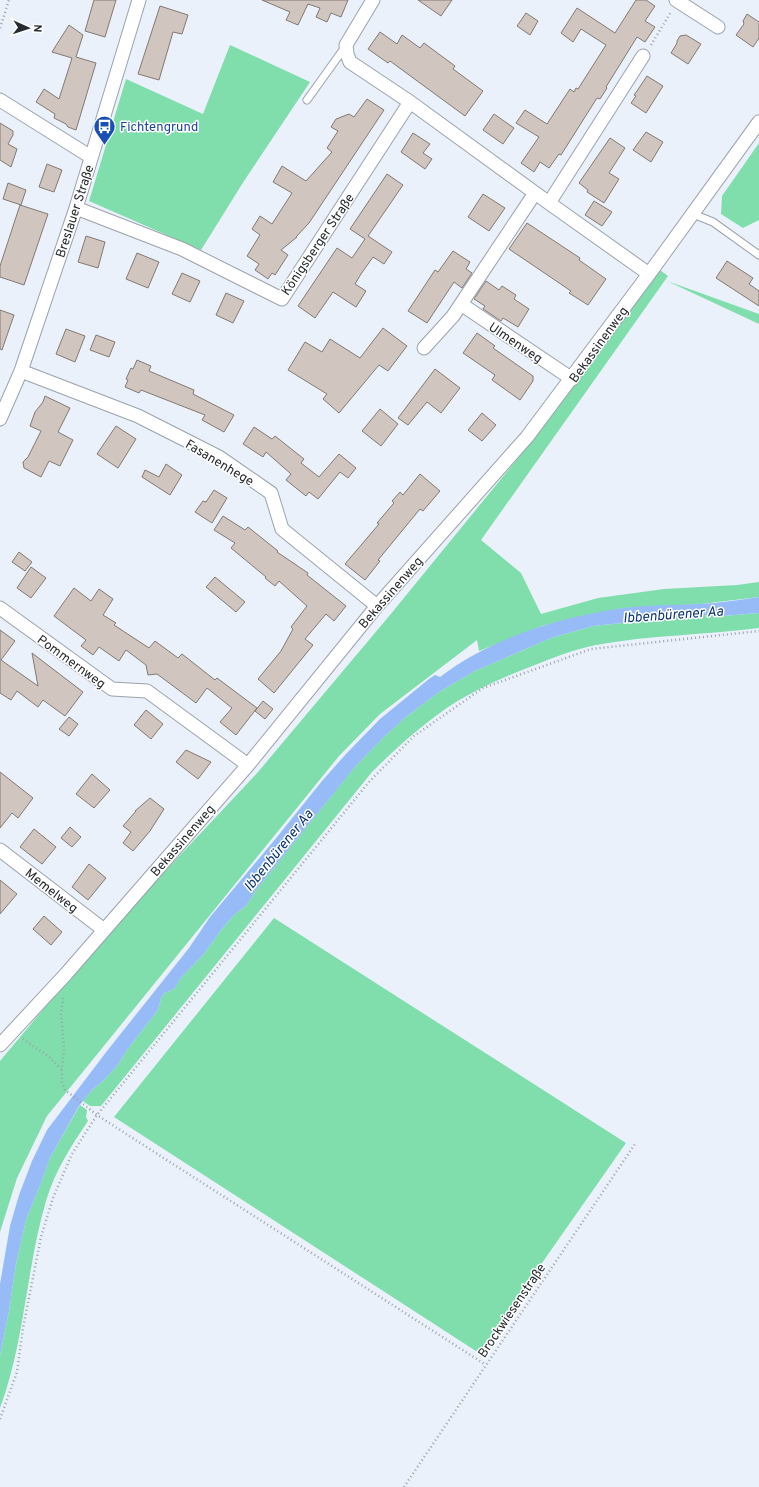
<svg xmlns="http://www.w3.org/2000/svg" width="759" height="1487" font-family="Overpass,sans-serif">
  <rect width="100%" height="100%" fill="#eaf1fb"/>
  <path fill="#80ddac" d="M 230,45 L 310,82 L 244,181 L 201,250 L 89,201 L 126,79 L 203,114 Z
    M 759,143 L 759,220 L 743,228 L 721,214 L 722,196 Z
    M 660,270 L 668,276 L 481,540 L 521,573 L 541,614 L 598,598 L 664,589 L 737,585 L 759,582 L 759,597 L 701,604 L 624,608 L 582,616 L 542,626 L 479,651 L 477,640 L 380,714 L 339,756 L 47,1116 L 17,1178 L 0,1232 L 0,1061 L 108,932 L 258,772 L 390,615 L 532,441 Z
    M 667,281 L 759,314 L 759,324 Z
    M 759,613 L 759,628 C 705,635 650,635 596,645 C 575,649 555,657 535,665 C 508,675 481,687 456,702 C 425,722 398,746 372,772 L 101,1106 L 90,1106 L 83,1101 L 92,1090 L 103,1081 L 118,1065 L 127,1050 L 158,1010 L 161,998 L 165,993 L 174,989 L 181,978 L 204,954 L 221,930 L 235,914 L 246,906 L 257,889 L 353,769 L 386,735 L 406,717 L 439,692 L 475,671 L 551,638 L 593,626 L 700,615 L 723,616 Z
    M 274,918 L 626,1143 L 479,1353 L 114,1117 Z
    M 80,1105 L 87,1110 L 86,1117 L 88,1121 C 71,1146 55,1171 46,1201 C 26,1269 25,1341 0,1408 L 0,1356 L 9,1311 L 16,1264 L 26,1220 L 41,1183 L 50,1158 Z"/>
  <path fill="#96bbf6" d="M 759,597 L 759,613 L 723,616 L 700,615 L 593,626 L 551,638 L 475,671 L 439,692 L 406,717 L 386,735 L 354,768 L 257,889 L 246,906 L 235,914 L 221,930 L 204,954 L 181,978 L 174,989 L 165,993 L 161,998 L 158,1010 L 127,1050 L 118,1065 L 103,1081 L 92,1090 L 79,1106 L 50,1158 L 41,1183 L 26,1220 L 16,1264 L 9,1311 L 0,1356 L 0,1284 L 10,1226 L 19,1195 L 32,1161 L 47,1130 L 107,1051 L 189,948 L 210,917 L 277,837 L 322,781 L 346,754 L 380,719 L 429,679 L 435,675 L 440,677 C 491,638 560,617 623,608 C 648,605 674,605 699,604 C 719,603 739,600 759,597 Z"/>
  <path fill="#d0c6bf" stroke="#827972" d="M 94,0 L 116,0 L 105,37 L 85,31 Z
    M 262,0 L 348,0 L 341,17 L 331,13 L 327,22 L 316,17 L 320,8 L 308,4 L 298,25 L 286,20 L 290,12 Z
    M 418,0 L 452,0 L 441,16 Z
    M 636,0 L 646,0 L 655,6 L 645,21 L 655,27 L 645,42 L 637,37 L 606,87 L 607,88 L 600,99 L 597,98 L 561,155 L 559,154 L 549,168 L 540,162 L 534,172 L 521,163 L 539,137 L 516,123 L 525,110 L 547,124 L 570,89 L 574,92 L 576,88 L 578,89 L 606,45 L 581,29 L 573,42 L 561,33 L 577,8 L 615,33 Z
    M 160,6 L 188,15 L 182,34 L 173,32 L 159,80 L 138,74 Z
    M 526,13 L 538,21 L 530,35 L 517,26 Z
    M 747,14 L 759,22 L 759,38 L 753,47 L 736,35 L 744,24 L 743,21 Z
    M 69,25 L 83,35 L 76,57 L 96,63 L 76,130 L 68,127 L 66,124 L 54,118 L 55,114 L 36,102 L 44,89 L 59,99 L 72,58 L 52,52 Z
    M 380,32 L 397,44 L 402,35 L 420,48 L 424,43 L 455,66 L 453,69 L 483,91 L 465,116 L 390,61 L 388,63 L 368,49 Z
    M 686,35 L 701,44 L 688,64 L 671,53 L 677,43 L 677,41 L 680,36 Z
    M 647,76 L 663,86 L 646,113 L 631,103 L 636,96 L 634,95 L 637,91 Z
    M 367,99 L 384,110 L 309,223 L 296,237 L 297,237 L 281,250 L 288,255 L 275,275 L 272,273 L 268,279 L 255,270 L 259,264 L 247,256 L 260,235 L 252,229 L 260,216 L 272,224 L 292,193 L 273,182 L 282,166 L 306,181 L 332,152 L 327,148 L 338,131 L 331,127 L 336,119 L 349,114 L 354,117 Z
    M 494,114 L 514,128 L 503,144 L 483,130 Z
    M 0,123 L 13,131 L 13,135 L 8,144 L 17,149 L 11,167 L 0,160 Z
    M 646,132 L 663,142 L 651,162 L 633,150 Z
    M 413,133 L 430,144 L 423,153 L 432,159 L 425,169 L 401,152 Z
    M 610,138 L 625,148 L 609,173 L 619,179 L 604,203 L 587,192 L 588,190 L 579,183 Z
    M 47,164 L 62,170 L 54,192 L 39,187 Z
    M 387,174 L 403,185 L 368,236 L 392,252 L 384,264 L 373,257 L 361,274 L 355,284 L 366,291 L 356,307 L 333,292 L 315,318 L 298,306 L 337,248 L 352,258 L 365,239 L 350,229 Z
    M 8,183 L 26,190 L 21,205 L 3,199 Z
    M 483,194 L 505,208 L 489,231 L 468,217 Z
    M 594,201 L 612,212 L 602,226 L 585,215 Z
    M 20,205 L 48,214 L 24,285 L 0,277 L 0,266 Z
    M 527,223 L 580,258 L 579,260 L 606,279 L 588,305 L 569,293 L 571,291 L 509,249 Z
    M 86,236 L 105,242 L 98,268 L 78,262 Z
    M 453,251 L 470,262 L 466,269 L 472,273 L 462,288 L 454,282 L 427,323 L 408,311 L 435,270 L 438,272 Z
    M 137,253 L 159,262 L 148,288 L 126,279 Z
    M 727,261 L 753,278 L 749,284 L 759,291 L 759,306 L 716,278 Z
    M 182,273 L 200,281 L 190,302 L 172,294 Z
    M 486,281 L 499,290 L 502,286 L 516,295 L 514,299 L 529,309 L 518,327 L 503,318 L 501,321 L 483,309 L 485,306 L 474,299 Z
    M 226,293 L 244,301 L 233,323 L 216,315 Z
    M 0,310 L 14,315 L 2,350 L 0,349 Z
    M 383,328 L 407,346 L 388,371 L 379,365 L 339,413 L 323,399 L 327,394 L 288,370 L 305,342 L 322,352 L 330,339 L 360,358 Z
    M 66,329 L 85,336 L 75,362 L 56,354 Z
    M 477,333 L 495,346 L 493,348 L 533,376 L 533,381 L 520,400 L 492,380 L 495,375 L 463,353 Z
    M 96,335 L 115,342 L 109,357 L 90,350 Z
    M 137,360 L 151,366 L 149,371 L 194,390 L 193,394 L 234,415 L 224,432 L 202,420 L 205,415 L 141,390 L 139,393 L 125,387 L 128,380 L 126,379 L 131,368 L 133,369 Z
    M 435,369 L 460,388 L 441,413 L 427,402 L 408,425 L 398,418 Z
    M 45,396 L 70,408 L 58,432 L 73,440 L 60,466 L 49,461 L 41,477 L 24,468 L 23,462 L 28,457 L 41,431 L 30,426 L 35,412 L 43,402 Z
    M 380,409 L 398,424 L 381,446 L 362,431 Z
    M 482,413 L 496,425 L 482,441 L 468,430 Z
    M 116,426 L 136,439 L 118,468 L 97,454 Z
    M 254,427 L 272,439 L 275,436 L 304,459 L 301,463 L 319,477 L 339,454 L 356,468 L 348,478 L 340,472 L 318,499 L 309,492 L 306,496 L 286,480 L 291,474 L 266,452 L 263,457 L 243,444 Z
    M 166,464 L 182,475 L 170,495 L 142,477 L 145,470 L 159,477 Z
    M 420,474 L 440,491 L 423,511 L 420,509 L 378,560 L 380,561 L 365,580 L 345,564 L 379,524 L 377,523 L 394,503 L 392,501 L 400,492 L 403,495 Z
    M 214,490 L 227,498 L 212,523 L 195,512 L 203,501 L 206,502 Z
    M 223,516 L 245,530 L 248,527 L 278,551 L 277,552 L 308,573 L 307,575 L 346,606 L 334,621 L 326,614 L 305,639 L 313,645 L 274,693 L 258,679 L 281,651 L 293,629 L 291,627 L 307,606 L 279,581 L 275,586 L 265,578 L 266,577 L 231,548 L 235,543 L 214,530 Z
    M 19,552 L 32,562 L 25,571 L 12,562 Z
    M 31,567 L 46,578 L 31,598 L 17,588 Z
    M 215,577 L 245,602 L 236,612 L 206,587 Z
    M 74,588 L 91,601 L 99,589 L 113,599 L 103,615 L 116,623 L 114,625 L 149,648 L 155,641 L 178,658 L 182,654 L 215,680 L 217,678 L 257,708 L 236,735 L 220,722 L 232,708 L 207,688 L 196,703 L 157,674 L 148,675 L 146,665 L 126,650 L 119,661 L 99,647 L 93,655 L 81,646 L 86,640 L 54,616 Z
    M 0,630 L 15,641 L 1,660 L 38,686 L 32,653 L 83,692 L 65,716 L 43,700 L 38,707 L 17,691 L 11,700 L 0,693 Z
    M 263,701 L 273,709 L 265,719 L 255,711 Z
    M 146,710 L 163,724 L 151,739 L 134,725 Z
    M 69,717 L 78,724 L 69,736 L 59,729 Z
    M 186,750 L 211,762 L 198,779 L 176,762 Z
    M 0,772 L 33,798 L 18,818 L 12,813 L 0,828 Z
    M 92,774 L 110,790 L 94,808 L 76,794 Z
    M 150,798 L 164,809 L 150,831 L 133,851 L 123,843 L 131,832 L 123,826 L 136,811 L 135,811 Z
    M 70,827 L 81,837 L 72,847 L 61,838 Z
    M 34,829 L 56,847 L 42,864 L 20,847 Z
    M 89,864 L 106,878 L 88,900 L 72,887 Z
    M 0,880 L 17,894 L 0,914 Z
    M 44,916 L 62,932 L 51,945 L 33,929 Z"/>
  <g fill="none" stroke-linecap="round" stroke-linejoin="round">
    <defs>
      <path id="lane" d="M 307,100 L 345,47
        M 693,214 L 713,222 L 759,255"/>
      <path id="street" d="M 373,0 L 346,45 L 347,54 L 350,62 L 410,102
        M 676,0 L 718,27
        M 0,100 L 91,157
        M 549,203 L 643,56
        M 76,208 L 182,249 L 282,299 L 410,102 L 549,203 L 649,274
        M 461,304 L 572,379
        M 424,348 L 453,316 L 535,193
        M 21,371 L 138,416 L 219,457 L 271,493 L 282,529 L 377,606
        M 0,419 L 21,371 L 76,208 L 139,0
        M 0,608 L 112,689 L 147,691 L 248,765
        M 0,850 L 104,930
        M 0,1045 L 66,974 L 248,765 L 377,606 L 527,437 L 649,274 L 759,122"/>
    </defs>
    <use href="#lane" stroke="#9ba2ab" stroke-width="9"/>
    <use href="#street" stroke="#9ba2ab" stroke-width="15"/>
    <path stroke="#9da2aa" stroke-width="2.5" stroke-dasharray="1 3" stroke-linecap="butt" d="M 0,28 L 9,0
      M 651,45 L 671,12
      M 63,998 L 61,1014 L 64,1049 L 62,1070 L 62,1083 L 65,1090 L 97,1115 L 131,1137 L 486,1365
      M 23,1039 L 48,1056 L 61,1069
      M 0,1419 L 17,1372 L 23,1328 L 41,1237 L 53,1198 L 72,1154 L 97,1115 L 369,782 L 414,736 L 483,688 L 591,649 L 759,631
      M 404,1487 L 635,1144"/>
    <use href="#lane" stroke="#fff" stroke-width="7"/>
    <use href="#street" stroke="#fff" stroke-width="13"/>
  </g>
  <defs>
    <symbol id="bus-pin" viewBox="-11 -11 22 30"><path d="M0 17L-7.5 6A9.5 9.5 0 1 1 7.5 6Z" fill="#1a4fb4" stroke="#fff"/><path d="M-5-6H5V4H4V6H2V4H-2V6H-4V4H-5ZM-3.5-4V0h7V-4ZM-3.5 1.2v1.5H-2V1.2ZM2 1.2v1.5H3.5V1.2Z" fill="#fff"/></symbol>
  </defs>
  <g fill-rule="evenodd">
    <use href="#bus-pin" x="92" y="114" width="25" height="34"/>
  </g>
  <g text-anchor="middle" stroke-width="3" stroke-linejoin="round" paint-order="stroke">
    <g font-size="13" fill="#164399" stroke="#fff" text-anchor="start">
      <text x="120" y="131">Fichtengrund</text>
    </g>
    <g font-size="13" fill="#272a2e" stroke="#fff">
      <text transform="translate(74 211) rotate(-72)" y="5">Breslauer Straße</text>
      <text transform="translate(317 244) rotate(-56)" y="5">Königsberger Straße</text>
      <text transform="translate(516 342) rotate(34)" y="5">Ulmenweg</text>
      <text transform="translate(598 344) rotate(-54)" y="5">Bekassinenweg</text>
      <text transform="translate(220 462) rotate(31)" y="5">Fasanenhege</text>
      <text transform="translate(390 592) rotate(-49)" y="5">Bekassinenweg</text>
      <text transform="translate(72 661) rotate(36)" y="5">Pommernweg</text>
      <text transform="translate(182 840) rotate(-49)" y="5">Bekassinenweg</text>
      <text transform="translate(52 890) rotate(38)" y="5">Memelweg</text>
      <text transform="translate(511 1310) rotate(-56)" y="5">Brockwiesenstraße</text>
    </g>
    <g font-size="14" font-style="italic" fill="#0b3474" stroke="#fff">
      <text transform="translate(673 614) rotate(-4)" y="5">Ibbenbürener Aa</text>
      <text transform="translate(278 850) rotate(-51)" y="5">Ibbenbürener Aa</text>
    </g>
  </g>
  <g transform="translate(28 28) rotate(93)" stroke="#ffffff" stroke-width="3" paint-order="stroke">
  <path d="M0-3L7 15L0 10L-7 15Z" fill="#272a2e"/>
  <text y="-6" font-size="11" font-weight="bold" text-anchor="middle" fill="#272a2e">N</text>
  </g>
</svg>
